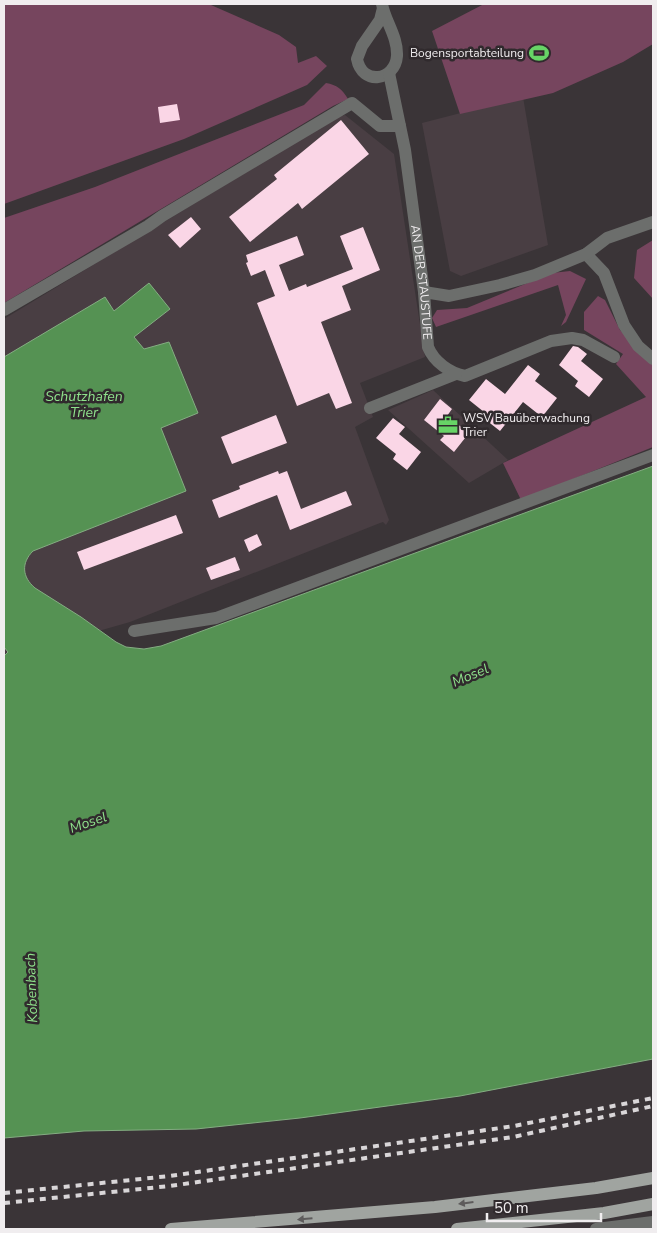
<svg xmlns="http://www.w3.org/2000/svg" width="657" height="1233" font-family="'Nunito Sans',sans-serif">
  <rect width="100%" height="100%" fill="#3a3437"/>
  <path fill="#493e43" d="M 523,97 L 548,245 L 461,276 L 450,271 L 422,123 Z
    M 345,115 L 394,154 L 425,357 L 360,383 L 373,417 L 355,427 L 389,520 L 386,525 L 383,522 L 380,523 L 130,622 L 4,658 L 4,319 L 337,117 Z
    M 433,390 L 508,460 L 469,483 L 388,410 Z"/>
  <path fill="#76455e" d="M 4,4 L 211,4 L 211,5 L 279,35 L 296,47 L 298,63 L 316,56 L 327,66 L 307,85 L 184,139 L 4,204 Z
    M 484,4 L 653,4 L 653,44 L 623,62 L 553,93 L 460,114 L 432,31 Z
    M 326,83 C 337,85 342,89 348,99 L 333,106 L 4,303 L 4,218 L 95,187 L 304,105 Z
    M 653,240 L 653,299 L 634,278 L 637,250 Z
    M 570,271 L 586,279 L 566,322 L 561,326 L 566,315 L 558,285 L 436,327 L 432,318 L 437,310 L 467,308 L 552,273 Z
    M 598,296 L 605,300 L 620,330 L 653,360 L 653,447 L 521,500 L 503,463 L 646,397 L 616,364 L 623,354 L 584,330 L 584,312 Z"/>
  <path fill="#559253" stroke="#84ad82" d="M 149,283 L 170,309 L 134,337 L 144,349 L 169,342 L 198,413 L 161,428 L 186,491 L 33,551 C 21,563 22,577 35,588 L 81,617 L 116,642 L 126,647 L 144,649 L 161,646 L 653,466 L 653,1059 L 460,1096 L 300,1118 L 196,1129 L 84,1131 L 4,1138 L 4,656 L 8,652 L 4,647 L 4,357 L 105,297 L 114,311 Z"/>
  <path fill="#fad6e6" d="M 177,104 L 180,120 L 160,123 L 158,107 Z
    M 341,120 L 369,154 L 302,209 L 298,203 L 250,242 L 229,217 L 277,179 L 274,175 Z
    M 191,217 L 201,229 L 180,248 L 168,235 Z
    M 363,227 L 380,270 L 342,286 L 351,310 L 321,322 L 352,403 L 336,409 L 329,393 L 297,406 L 257,303 L 275,296 L 265,270 L 251,276 L 246,263 L 248,262 L 246,255 L 297,236 L 304,255 L 279,265 L 289,291 L 306,284 L 307,287 L 353,269 L 340,236 Z
    M 573,346 L 578,347 L 587,354 L 581,361 L 603,379 L 589,397 L 575,386 L 578,381 L 559,365 Z
    M 528,365 L 540,374 L 535,381 L 557,398 L 542,417 L 523,402 L 500,431 L 486,420 L 489,416 L 469,400 L 486,379 L 505,394 Z
    M 440,399 L 452,409 L 447,416 L 469,433 L 454,452 L 440,440 L 444,436 L 424,420 Z
    M 276,415 L 287,443 L 232,464 L 221,437 Z
    M 393,418 L 405,427 L 399,434 L 421,452 L 407,470 L 393,459 L 396,454 L 376,438 Z
    M 278,471 L 279,474 L 287,471 L 301,509 L 346,491 L 352,505 L 290,530 L 277,495 L 219,518 L 212,500 L 240,489 L 239,486 Z
    M 176,515 L 183,533 L 84,570 L 77,552 Z
    M 257,534 L 262,545 L 249,552 L 244,540 Z
    M 235,557 L 240,570 L 211,580 L 206,568 Z"/>
  <g fill="none" stroke-linecap="round" stroke-linejoin="round">
    <g stroke="#6c6e6c" stroke-width="12">
      <path d="M 382,4 C 385,21 398,37 397,56 C 395,81 362,86 357,59 L 362,46 L 380,20 L 383,8"/>
      <path id="s1" d="M 389,73 L 405,150 L 424,292 L 428,347 C 434,362 450,373 465,376 L 551,341 L 572,338 L 583,340 L 614,357"/>
      <path d="M 586,254 L 604,273 L 624,325 L 638,346 L 653,359"/>
      <path d="M 424,292 L 449,296 L 500,285 L 535,275 L 586,254 L 607,238 L 653,222"/>
      <path d="M 4,310 L 148,226 L 162,216 L 352,103 L 380,126 L 400,126"/>
      <path d="M 370,408 L 456,374"/>
      <path d="M 134,631 L 216,618 L 653,455"/>
      <path d="M 596,1229 L 653,1222"/>
    </g>
    <path stroke="#a0a4a0" stroke-width="12" d="M 171,1229 L 435,1207 L 596,1188 L 653,1178
      M 457,1229 L 604,1213 L 653,1204"/>
    <path stroke="#d9d6d8" stroke-width="4" stroke-dasharray="6 6" stroke-linecap="butt" d="M 4,1193 L 170,1176 L 349,1150 L 514,1126 L 653,1098
      M 4,1203 L 170,1186 L 513,1137 L 653,1106"/>
  </g>
  <defs><path id="oneway-solid" d="M-6-.8H1V-3.2L6.5 0L1 3.2V.8H-6Z" transform="scale(1.25)"/></defs>
  <g fill="#5d5b5b">
    <use href="#oneway-solid" transform="translate(466 1203) rotate(173)"/>
    <use href="#oneway-solid" transform="translate(305 1219) rotate(175)"/>
  </g>
  <defs>
    <symbol id="stadium-bare" viewBox="-9 -9 18 18"><path d="M0-5a6.5 5 0 1 0 0 10a6.5 5 0 1 0 0-10ZM-3.5-1.8h7v3.6h-7Z" fill="#67d466" stroke="#302a2d" stroke-width="2.5" paint-order="stroke"/></symbol>
    <symbol id="office-bare" viewBox="-9 -9 18 18"><path d="M-6-3h4V-5.5h4V-3h4V5H-6ZM-1-4.5V-3h2v-1.5ZM-6 0V1H6V0Z" fill="#67d466" stroke="#302a2d" stroke-width="2.5" paint-order="stroke"/></symbol>
  </defs>
  <g fill-rule="evenodd">
    <use href="#stadium-bare" x="525" y="39" width="28" height="28"/>
    <use href="#office-bare" x="434" y="411" width="28" height="28"/>
  </g>
  <g text-anchor="middle" stroke-width="5" stroke-linejoin="round" paint-order="stroke">
    <g font-size="12" fill="#f0edef" stroke="#302a2d" text-anchor="end">
      <text x="524" y="57">Bogensportabteilung</text>
      <text x="463" y="422" text-anchor="start">WSV Bauüberwachung<tspan x="463" dy="14">Trier</tspan></text>
    </g>
    <g font-size="12" fill="#f0edef" stroke="#302a2d">
      <text dy="4" stroke="none"><textPath href="#s1" startOffset="212">AN DER STAUSTUFE</textPath></text>
    </g>
    <g font-size="14" font-style="italic" fill="#8fe28c" stroke="#302a2d">
      <text x="84" y="401">Schutzhafen<tspan x="84" dy="16">Trier</tspan></text>
      <text transform="translate(470 675) rotate(-23)" y="5">Mosel</text>
      <text transform="translate(88 822) rotate(-19)" y="5">Mosel</text>
      <text transform="translate(31 988) rotate(-92)" y="5">Kobenbach</text>
    </g>
  </g>
  <rect width="657" height="1233" fill="none" stroke="#f0edef" stroke-width="10"/>
  <path d="M487 1213v8h114v-8" fill="none" stroke="#f0edef" stroke-width="2.5"/>
  <text x="494" y="1213" font-size="15" fill="#f0edef" stroke="#302a2d" stroke-width="4" paint-order="stroke">50 m</text>
</svg>
